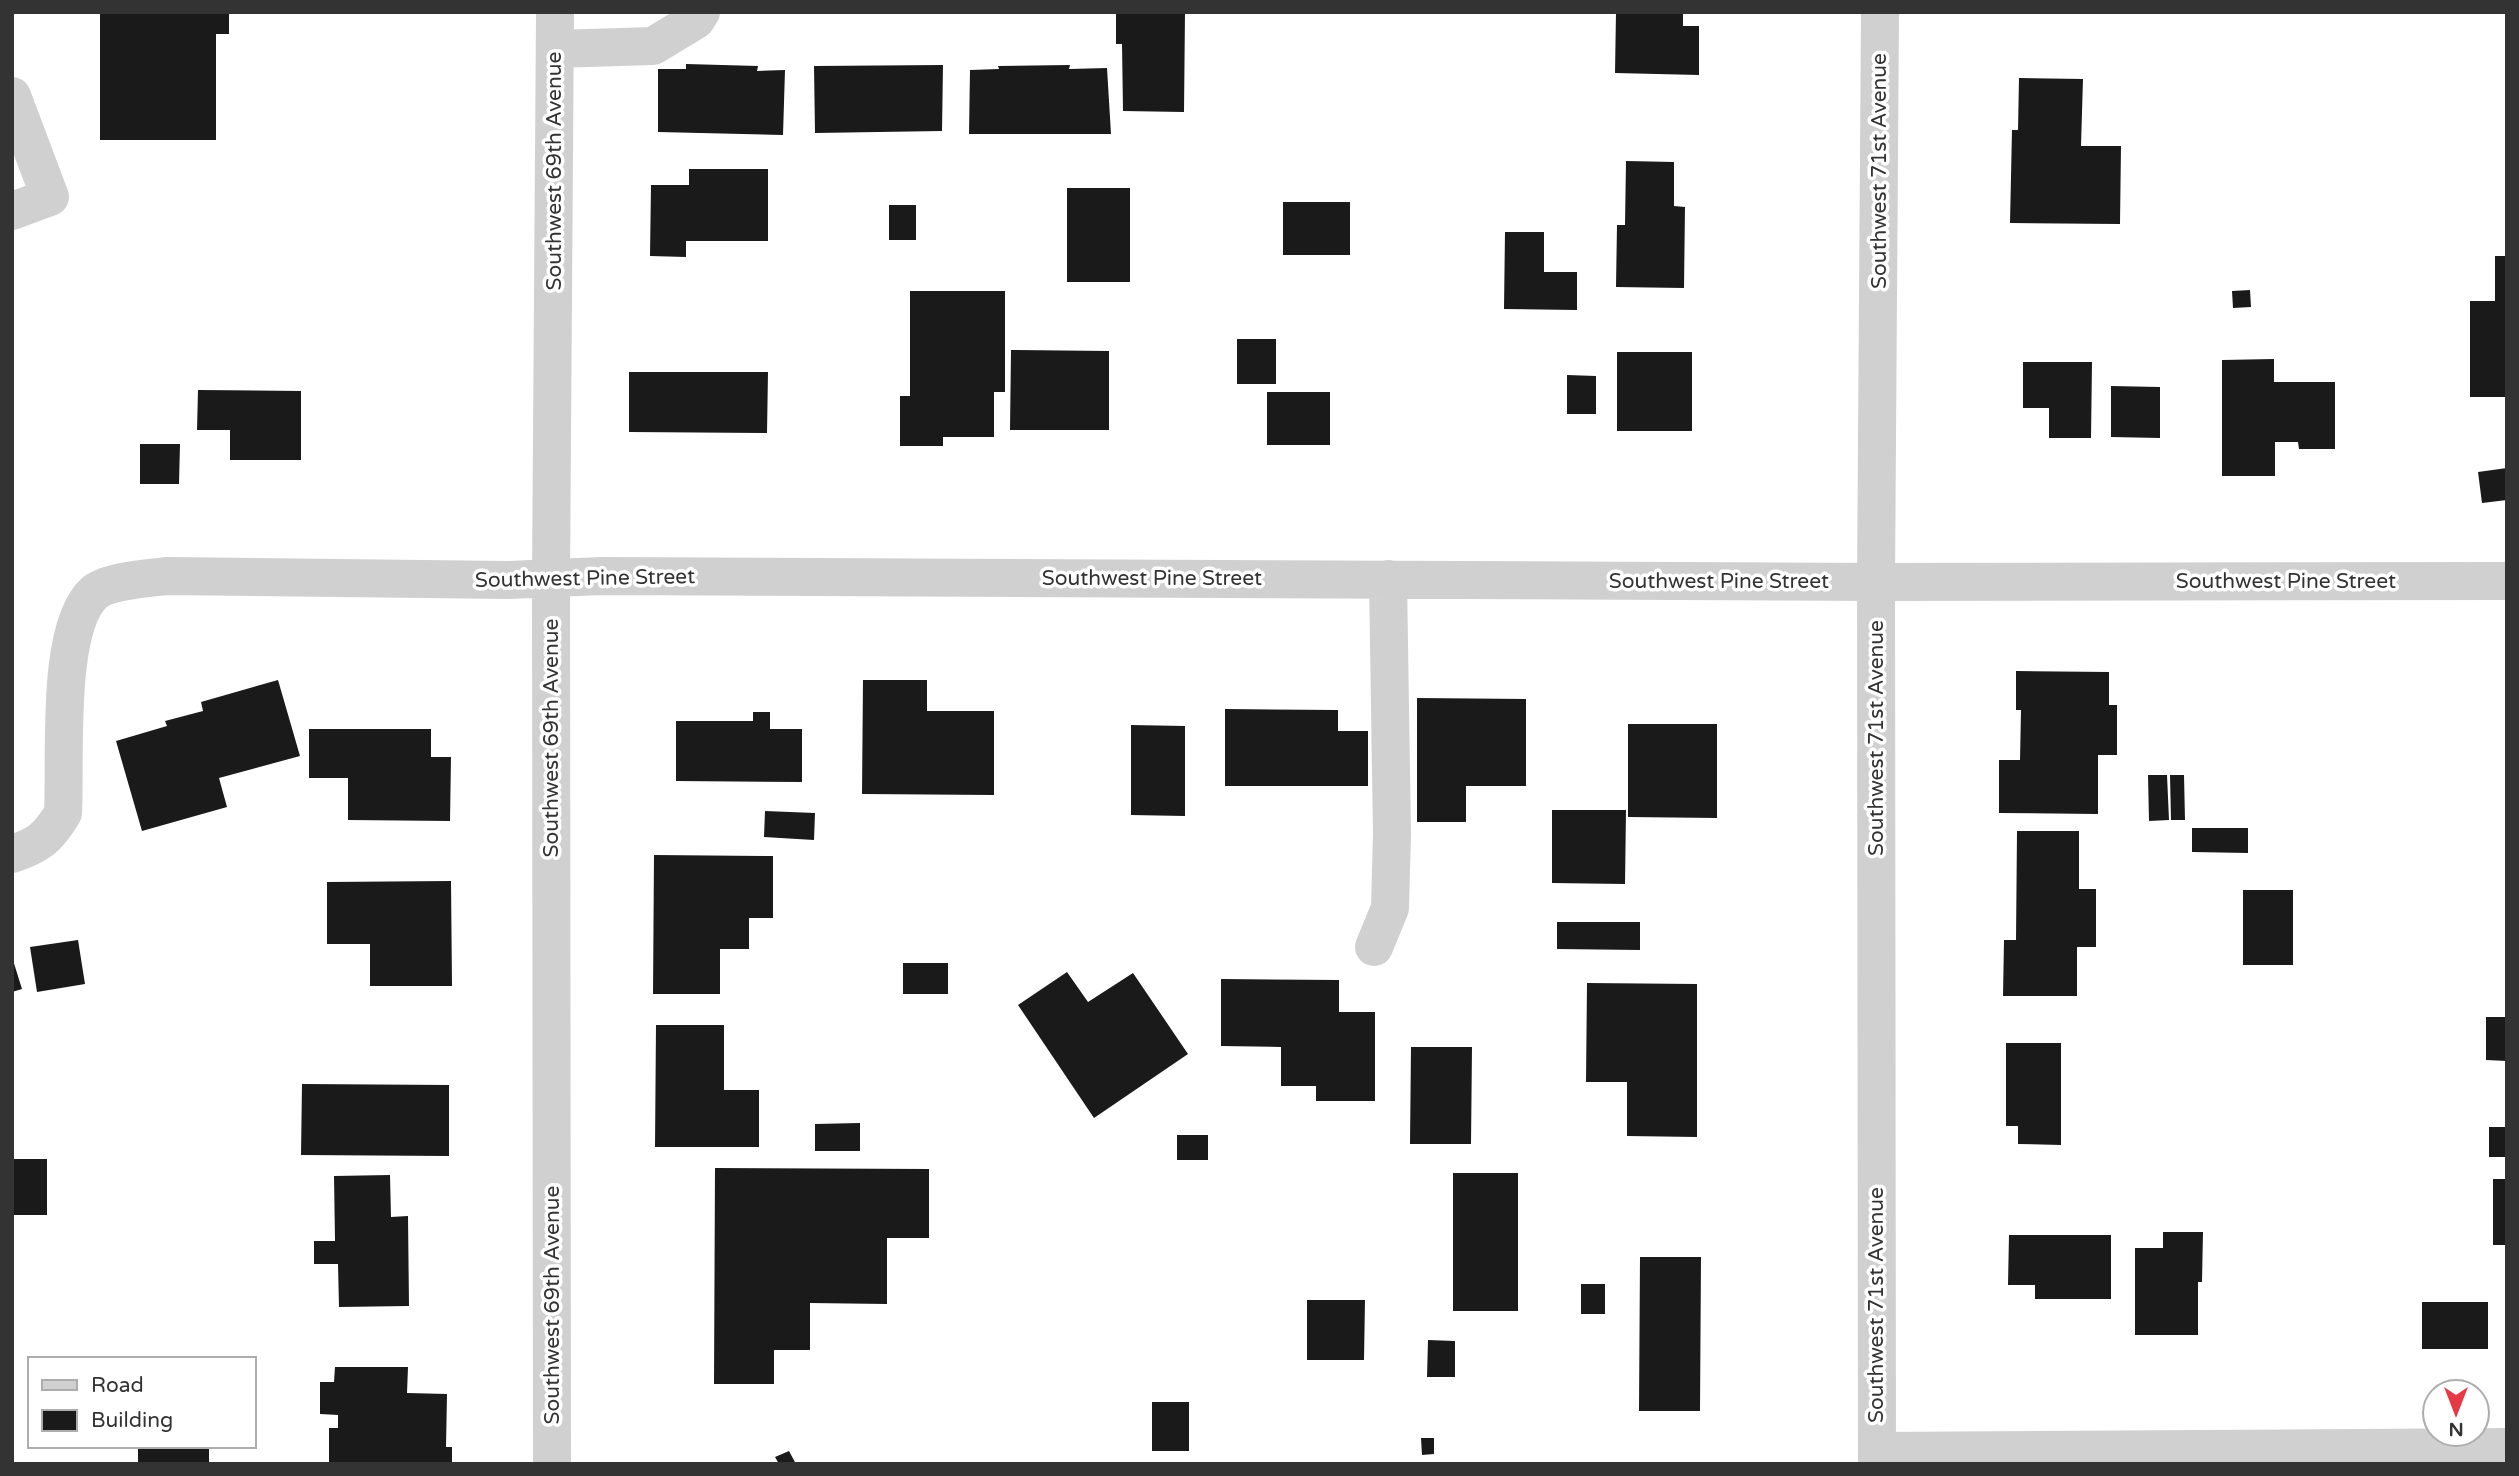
<svg xmlns="http://www.w3.org/2000/svg" width="2519" height="1476" font-family="'Varela Round',sans-serif">
  <rect width="100%" height="100%" fill="#fff"/>
  <path fill="#1a1a1a" d="M 100,12 L 229,12 L 229,34 L 216,34 L 216,140 L 100,140 Z
    M 1116,12 L 1185,12 L 1184,112 L 1123,111 L 1122,44 L 1116,44 Z
    M 1616,12 L 1683,12 L 1683,26 L 1699,26 L 1699,75 L 1615,73 Z
    M 686,64 L 758,66 L 757,71 L 785,70 L 783,135 L 658,132 L 658,69 L 686,69 Z
    M 943,65 L 942,131 L 815,133 L 814,66 Z
    M 1070,65 L 1069,69 L 1107,68 L 1111,134 L 969,134 L 970,70 L 999,69 L 998,66 Z
    M 2019,78 L 2083,79 L 2081,146 L 2121,146 L 2120,224 L 2010,223 L 2012,130 L 2018,130 Z
    M 1626,161 L 1674,162 L 1674,206 L 1685,207 L 1684,288 L 1616,287 L 1617,225 L 1625,225 Z
    M 689,169 L 768,169 L 768,241 L 686,241 L 686,257 L 650,256 L 651,185 L 689,185 Z
    M 1067,188 L 1130,188 L 1130,282 L 1067,282 Z
    M 1283,202 L 1350,202 L 1350,255 L 1283,255 Z
    M 889,205 L 916,205 L 916,240 L 889,240 Z
    M 1505,232 L 1544,232 L 1544,272 L 1577,272 L 1577,310 L 1504,309 Z
    M 2495,256 L 2507,256 L 2507,397 L 2470,397 L 2470,301 L 2495,301 Z
    M 2250,290 L 2251,307 L 2233,308 L 2232,291 Z
    M 910,291 L 1005,291 L 1005,392 L 994,392 L 994,437 L 943,437 L 943,446 L 900,446 L 900,396 L 910,396 Z
    M 1237,339 L 1276,339 L 1276,384 L 1237,384 Z
    M 1011,350 L 1109,351 L 1109,430 L 1010,430 Z
    M 1617,352 L 1692,352 L 1692,431 L 1617,431 Z
    M 2274,359 L 2274,382 L 2335,382 L 2335,449 L 2299,449 L 2298,442 L 2275,442 L 2275,476 L 2222,476 L 2222,360 Z
    M 2023,362 L 2092,362 L 2091,438 L 2049,438 L 2049,408 L 2023,408 Z
    M 629,372 L 768,372 L 767,433 L 629,432 Z
    M 1567,375 L 1596,376 L 1596,414 L 1567,414 Z
    M 2111,386 L 2160,387 L 2160,438 L 2111,437 Z
    M 198,390 L 301,391 L 301,460 L 230,460 L 230,430 L 197,430 Z
    M 1267,392 L 1330,392 L 1330,445 L 1267,445 Z
    M 140,444 L 180,444 L 179,484 L 140,484 Z
    M 2507,468 L 2507,500 L 2482,503 L 2478,472 Z
    M 2016,671 L 2109,672 L 2109,705 L 2117,705 L 2117,755 L 2098,755 L 2098,814 L 1999,813 L 1999,760 L 2020,760 L 2021,710 L 2016,710 Z
    M 278,680 L 300,756 L 219,778 L 227,807 L 142,831 L 116,741 L 167,726 L 165,721 L 203,711 L 201,702 Z
    M 863,680 L 927,680 L 927,711 L 994,711 L 994,795 L 862,794 Z
    M 1417,698 L 1526,699 L 1526,786 L 1466,786 L 1466,822 L 1417,822 Z
    M 1225,709 L 1338,710 L 1338,731 L 1368,731 L 1368,786 L 1225,786 Z
    M 753,712 L 770,712 L 770,729 L 802,729 L 802,782 L 676,781 L 676,721 L 753,721 Z
    M 1628,724 L 1717,724 L 1717,818 L 1628,817 Z
    M 1131,725 L 1185,726 L 1185,816 L 1131,815 Z
    M 309,729 L 431,729 L 431,757 L 451,757 L 450,821 L 348,820 L 348,778 L 309,778 Z
    M 2148,775 L 2167,775 L 2169,820 L 2149,821 Z
    M 2170,775 L 2184,775 L 2185,820 L 2171,820 Z
    M 1552,810 L 1626,810 L 1625,884 L 1552,883 Z
    M 765,811 L 815,813 L 814,840 L 764,837 Z
    M 2192,828 L 2248,828 L 2248,853 L 2192,852 Z
    M 2017,831 L 2079,831 L 2079,889 L 2096,889 L 2096,947 L 2077,947 L 2077,996 L 2003,996 L 2004,940 L 2016,940 Z
    M 654,855 L 773,856 L 773,918 L 749,918 L 749,949 L 720,949 L 720,994 L 653,994 Z
    M 451,881 L 452,986 L 370,986 L 370,944 L 327,944 L 327,882 Z
    M 2243,890 L 2293,890 L 2293,965 L 2243,965 Z
    M 1557,922 L 1640,922 L 1640,950 L 1557,949 Z
    M 78,940 L 85,984 L 37,992 L 30,947 Z
    M 12,957 L 22,989 L 12,992 Z
    M 903,963 L 948,963 L 948,994 L 903,994 Z
    M 1067,972 L 1088,1002 L 1133,973 L 1188,1054 L 1094,1118 L 1018,1005 Z
    M 1221,979 L 1339,980 L 1339,1012 L 1375,1012 L 1375,1101 L 1316,1101 L 1316,1086 L 1281,1086 L 1281,1047 L 1221,1046 Z
    M 1587,983 L 1697,984 L 1697,1137 L 1627,1136 L 1627,1082 L 1586,1082 Z
    M 2486,1017 L 2507,1017 L 2507,1061 L 2486,1060 Z
    M 656,1025 L 724,1025 L 724,1090 L 759,1090 L 759,1147 L 655,1147 Z
    M 2006,1043 L 2061,1043 L 2061,1145 L 2018,1144 L 2018,1126 L 2006,1126 Z
    M 1411,1047 L 1472,1047 L 1471,1144 L 1410,1144 Z
    M 302,1084 L 449,1085 L 449,1156 L 301,1155 Z
    M 860,1123 L 860,1151 L 815,1151 L 815,1124 Z
    M 2489,1127 L 2507,1127 L 2507,1157 L 2489,1157 Z
    M 1177,1135 L 1208,1135 L 1208,1160 L 1177,1160 Z
    M 12,1159 L 47,1159 L 47,1215 L 12,1215 Z
    M 715,1168 L 929,1169 L 929,1238 L 887,1238 L 887,1304 L 810,1303 L 810,1350 L 774,1350 L 774,1384 L 714,1384 Z
    M 1453,1173 L 1518,1173 L 1518,1311 L 1453,1311 Z
    M 390,1175 L 391,1217 L 408,1216 L 409,1306 L 339,1307 L 338,1264 L 314,1264 L 314,1241 L 335,1241 L 334,1176 Z
    M 2493,1179 L 2507,1179 L 2507,1245 L 2493,1245 Z
    M 2163,1232 L 2203,1232 L 2202,1282 L 2198,1282 L 2198,1335 L 2135,1335 L 2135,1248 L 2163,1248 Z
    M 2009,1235 L 2111,1235 L 2111,1299 L 2035,1299 L 2035,1285 L 2008,1285 Z
    M 1640,1257 L 1701,1257 L 1700,1411 L 1639,1411 Z
    M 1581,1284 L 1605,1284 L 1605,1314 L 1581,1314 Z
    M 1307,1300 L 1365,1300 L 1364,1360 L 1307,1360 Z
    M 2422,1302 L 2488,1302 L 2488,1349 L 2422,1349 Z
    M 1428,1340 L 1455,1341 L 1455,1377 L 1427,1377 Z
    M 335,1367 L 408,1367 L 407,1393 L 447,1394 L 446,1447 L 452,1447 L 452,1464 L 329,1463 L 329,1428 L 338,1428 L 338,1415 L 320,1414 L 320,1382 L 334,1382 Z
    M 1152,1402 L 1189,1402 L 1189,1451 L 1152,1451 Z
    M 1421,1438 L 1434,1438 L 1434,1454 L 1422,1455 Z
    M 138,1446 L 209,1446 L 209,1464 L 138,1464 Z
    M 789,1451 L 796,1464 L 779,1464 L 775,1457 Z"/>
  <g fill="none" stroke-linecap="round" stroke-linejoin="round">
    <path stroke="#d0d0d0" stroke-width="38" d="M 555,49 L 653,46 L 696,20 L 701,12
      M 12,96 L 50,197 L 12,211
      M 12,854 C 39,845 48,838 63,813 C 66,761 55,626 95,592 C 109,581 150,578 168,576 L 508,580 L 602,576 L 1876,582 L 2507,581
      M 1374,947 L 1390,908 L 1392,834 L 1388,579
      M 1877,1451 L 2507,1447
      M 552,1464 L 551,579 L 555,12
      M 1877,1464 L 1876,582 L 1880,12"/>
  </g>
  <g text-anchor="middle" stroke-width="7" stroke-linejoin="round" paint-order="stroke">
    <g font-size="21" fill="#333" stroke="#fff">
      <text transform="translate(554 171) rotate(-90)" y="7">Southwest 69th Avenue</text>
      <text transform="translate(1879 171) rotate(-90)" y="7">Southwest 71st Avenue</text>
      <text transform="translate(585 578) rotate(-1)" y="7">Southwest Pine Street</text>
      <text x="1152" y="585">Southwest Pine Street</text>
      <text x="1719" y="588">Southwest Pine Street</text>
      <text x="2286" y="588">Southwest Pine Street</text>
      <text transform="translate(551 738) rotate(-90)" y="7">Southwest 69th Avenue</text>
      <text transform="translate(1876 738) rotate(-90)" y="7">Southwest 71st Avenue</text>
      <text transform="translate(552 1305) rotate(-90)" y="7">Southwest 69th Avenue</text>
      <text transform="translate(1876 1305) rotate(-90)" y="7">Southwest 71st Avenue</text>
    </g>
  </g>
  <rect width="2519" height="1476" fill="none" stroke="#333333" stroke-width="28"/>
  <rect x="28" y="1357" width="228" height="91" fill="#ffffff" stroke="#adadad" stroke-width="2"/>
  <rect x="42" y="1380" width="35" height="10" fill="#d0d0d0" stroke="#adadad" stroke-width="2"/>
  <text x="91" y="1392" font-size="21" fill="#333333">Road</text>
  <rect x="42" y="1410" width="35" height="21" fill="#1a1a1a" stroke="#adadad" stroke-width="2"/>
  <text x="91" y="1427" font-size="21" fill="#333333">Building</text>
  <g transform="translate(2456 1413) rotate(180)"><circle r="33" fill="#ffffff" stroke="#adadad" stroke-width="2"/>
  <path d="M0-5L12 26L0 18L-12 26Z" fill="#e63946"/>
  <text y="-10" font-size="19" font-weight="bold" text-anchor="middle" fill="#333333">N</text>
  </g>
</svg>
